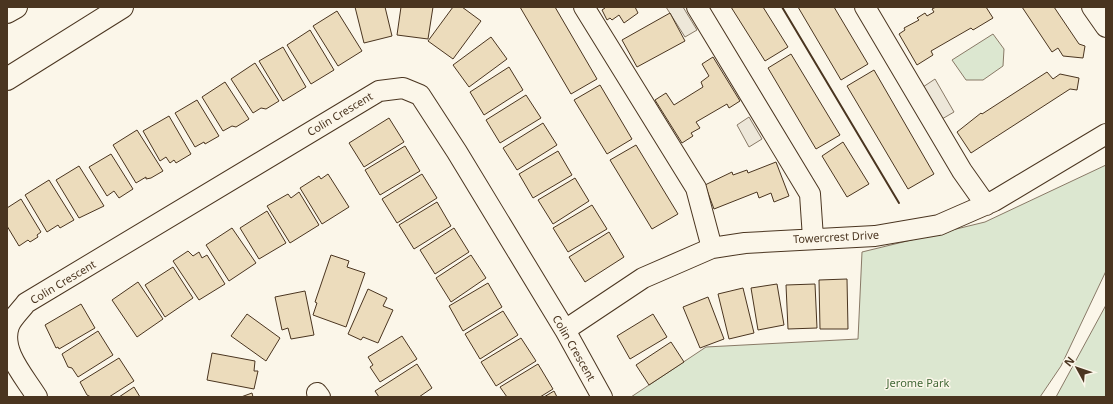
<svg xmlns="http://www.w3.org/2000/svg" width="1113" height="404" font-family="'Noto Sans',sans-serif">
  <rect width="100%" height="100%" fill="#fbf6e9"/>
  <path fill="#dce7d0" stroke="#887966" d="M 993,34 L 1004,49 L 1003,66 L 983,80 L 966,80 L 952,60 Z
    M 1106,165 L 1106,271 L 1061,366 L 1040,397 L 631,397 L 706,347 L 858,339 L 862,252 L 985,222 Z
    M 1106,305 L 1106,397 L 1056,397 Z"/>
  <path fill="#ede7d9" stroke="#887966" d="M 666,7 L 683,7 L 697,30 L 685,37 Z
    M 935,79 L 954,112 L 942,119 L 923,87 Z
    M 749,117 L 762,139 L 749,147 L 737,125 Z"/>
  <path fill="#ecdcbc" stroke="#4a3520" d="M 355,7 L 385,7 L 392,36 L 364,43 Z
    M 401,7 L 433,7 L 428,39 L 397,35 Z
    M 453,7 L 462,7 L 481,21 L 453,59 L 428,41 Z
    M 520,7 L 555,7 L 597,79 L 571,94 Z
    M 604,7 L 635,7 L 638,13 L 624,23 L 619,15 L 612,20 L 610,18 L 607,20 L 602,10 L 605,8 Z
    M 731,7 L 763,7 L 788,47 L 765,61 Z
    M 798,7 L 834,7 L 868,64 L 841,80 Z
    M 936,7 L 986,7 L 993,18 L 973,30 L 971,28 L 931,51 L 933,55 L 917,65 L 899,34 L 905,30 L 904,28 L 919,20 L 917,18 L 925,13 L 927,16 L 934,12 L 932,9 Z
    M 1022,7 L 1054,7 L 1079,44 L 1085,46 L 1083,58 L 1063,56 L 1058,48 L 1052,52 Z
    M 337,11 L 362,51 L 338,66 L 313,26 Z
    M 670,13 L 685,41 L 637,67 L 622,40 Z
    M 310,30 L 334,70 L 311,84 L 287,45 Z
    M 491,37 L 507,59 L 469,87 L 453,65 Z
    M 283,47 L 306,87 L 283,101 L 259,61 Z
    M 791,54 L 840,135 L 816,149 L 768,68 Z
    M 713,57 L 740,101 L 729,108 L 727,104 L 696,122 L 700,128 L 691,133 L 693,136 L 682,143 L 655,100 L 666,93 L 674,105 L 703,87 L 701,82 L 709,76 L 702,64 Z
    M 255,63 L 279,101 L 266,109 L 261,108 L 253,113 L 231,79 Z
    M 509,67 L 523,90 L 484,115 L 470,92 Z
    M 874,70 L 934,174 L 908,189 L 847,86 Z
    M 1047,72 L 1053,79 L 1060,74 L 1079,78 L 1077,90 L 1070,89 L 971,153 L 957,132 L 981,113 L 982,114 Z
    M 225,82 L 249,119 L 236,127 L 232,126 L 223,131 L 202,97 Z
    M 600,85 L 632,139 L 607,154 L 574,100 Z
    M 526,95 L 541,118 L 500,143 L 486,120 Z
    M 197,100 L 219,136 L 205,144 L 204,142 L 195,147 L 175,113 Z
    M 169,116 L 191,154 L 176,163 L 174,160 L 170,163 L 166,157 L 160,161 L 143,131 Z
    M 389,118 L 404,142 L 364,167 L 349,143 Z
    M 543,123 L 557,145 L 517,170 L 503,148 Z
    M 137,130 L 163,171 L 151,178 L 146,179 L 146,177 L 136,183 L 113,145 Z
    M 843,142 L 869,184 L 847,197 L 822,156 Z
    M 636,145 L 678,214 L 652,229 L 610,160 Z
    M 405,146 L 420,171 L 380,195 L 365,170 Z
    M 558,151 L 572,175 L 533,198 L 519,174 Z
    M 111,154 L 133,189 L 119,198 L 114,191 L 107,196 L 89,167 Z
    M 776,162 L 789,196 L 774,202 L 771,193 L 759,198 L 757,192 L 714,209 L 705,185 L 732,172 L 733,175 L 747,170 L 748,173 Z
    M 79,166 L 104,206 L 79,218 L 56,180 Z
    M 328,174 L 349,207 L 322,224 L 300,188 L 319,176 L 321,179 Z
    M 422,174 L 437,198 L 397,223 L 382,199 Z
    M 575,178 L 589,201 L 553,224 L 538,200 Z
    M 49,180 L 74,220 L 60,228 L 58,225 L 47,232 L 25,195 Z
    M 299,192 L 319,225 L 290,243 L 267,206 L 288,194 L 291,198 Z
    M 21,199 L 41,232 L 37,235 L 38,237 L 30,242 L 28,240 L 19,246 L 7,226 L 7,208 Z
    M 437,202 L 451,226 L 414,249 L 399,225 Z
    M 592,205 L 607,229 L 568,252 L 553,228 Z
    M 267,211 L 286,243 L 259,259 L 240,228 Z
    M 232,228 L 256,263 L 229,281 L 206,245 Z
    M 454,228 L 469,252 L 435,274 L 420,250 Z
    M 609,232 L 624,257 L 585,282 L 569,257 Z
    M 188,251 L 193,256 L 199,252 L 202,258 L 207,255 L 225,284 L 199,300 L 173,261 Z
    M 331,255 L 349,261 L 347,267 L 365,273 L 346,327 L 313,315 L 317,303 L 315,302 Z
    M 471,255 L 486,278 L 451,302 L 436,278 Z
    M 173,267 L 193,298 L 165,317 L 145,285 Z
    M 847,279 L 848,329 L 820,329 L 819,280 Z
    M 138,282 L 163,319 L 137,337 L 112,300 Z
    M 488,283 L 502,307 L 463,331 L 449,306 Z
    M 777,284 L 784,325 L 758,330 L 751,288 Z
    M 815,284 L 817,328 L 788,329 L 786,285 Z
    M 743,288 L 754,333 L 729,339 L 718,294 Z
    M 368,289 L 387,298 L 383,306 L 393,310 L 378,343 L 363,337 L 361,340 L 348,334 Z
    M 305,291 L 314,335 L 291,339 L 288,328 L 282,330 L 275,297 Z
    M 708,297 L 724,339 L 700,348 L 683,307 Z
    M 81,304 L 95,328 L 59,349 L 58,347 L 56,348 L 45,325 Z
    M 503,311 L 518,335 L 480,359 L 465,334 Z
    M 247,314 L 280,338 L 266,361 L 231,336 Z
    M 653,314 L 667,337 L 630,359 L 617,336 Z
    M 98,331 L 113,355 L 78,377 L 72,368 L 68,367 L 62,354 Z
    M 402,336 L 417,359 L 380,382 L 370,367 L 373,365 L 368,357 Z
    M 521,338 L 536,361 L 496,386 L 481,362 Z
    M 671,342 L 684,362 L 649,385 L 636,365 Z
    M 212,353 L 255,361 L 254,371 L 258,371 L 254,389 L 207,380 Z
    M 119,358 L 134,381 L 109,397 L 91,397 L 87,395 L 80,382 Z
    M 417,364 L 432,388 L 419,397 L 379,397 L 375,391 Z
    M 538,364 L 553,389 L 540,397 L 507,397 L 500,387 Z
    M 134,387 L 140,397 L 119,397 Z
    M 554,391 L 557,397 L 544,397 Z
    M 252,393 L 253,397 L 241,397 Z"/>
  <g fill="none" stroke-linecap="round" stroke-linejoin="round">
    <defs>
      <path id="minor" d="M 584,7 L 696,188 L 712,248
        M 697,7 L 810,194 L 813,238
        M 865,7 L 962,171 L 986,205
        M 1092,7 L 1106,27
        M 565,330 L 643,278 L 712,248 L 745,243 L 875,236 L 939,225 L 994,201 L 1106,134
        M 317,393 L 320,397
        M 37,397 C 25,377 0,351 9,326 C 12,318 21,310 26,303 L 379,91 L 403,88 L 420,95 L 457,152 L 565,330 L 602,397"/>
      <path id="highway" d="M 7,12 L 16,7
        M 7,79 L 122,7"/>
    </defs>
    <use href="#minor" stroke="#4a3520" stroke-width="22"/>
    <use href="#highway" stroke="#4a3520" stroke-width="24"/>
    <use href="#minor" stroke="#fbf6e9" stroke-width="20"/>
    <use href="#highway" stroke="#fbf6e9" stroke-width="22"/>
    <path stroke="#4a3520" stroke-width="2" d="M 782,7 L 899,203"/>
  </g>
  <g text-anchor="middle" stroke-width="3" stroke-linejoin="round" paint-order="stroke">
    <g font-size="11" fill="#4a3520" stroke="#fbf6e9">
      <text transform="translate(340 114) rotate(-31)" y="4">Colin Crescent</text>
      <text transform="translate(836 237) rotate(-3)" y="4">Towercrest Drive</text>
      <text transform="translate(63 282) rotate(-31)" y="4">Colin Crescent</text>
      <text transform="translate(574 348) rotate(60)" y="4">Colin Crescent</text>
    </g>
    <g font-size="11" fill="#436837" stroke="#fbf6e9">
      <text x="918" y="387">Jerome Park</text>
    </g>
  </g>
  <rect width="1113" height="404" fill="none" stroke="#4a3520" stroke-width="16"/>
  <g transform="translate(1077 368) rotate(310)" stroke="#fbf6e9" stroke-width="3" paint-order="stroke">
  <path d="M0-3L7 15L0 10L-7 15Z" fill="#4a3520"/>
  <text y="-6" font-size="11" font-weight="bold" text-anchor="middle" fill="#4a3520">N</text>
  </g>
</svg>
